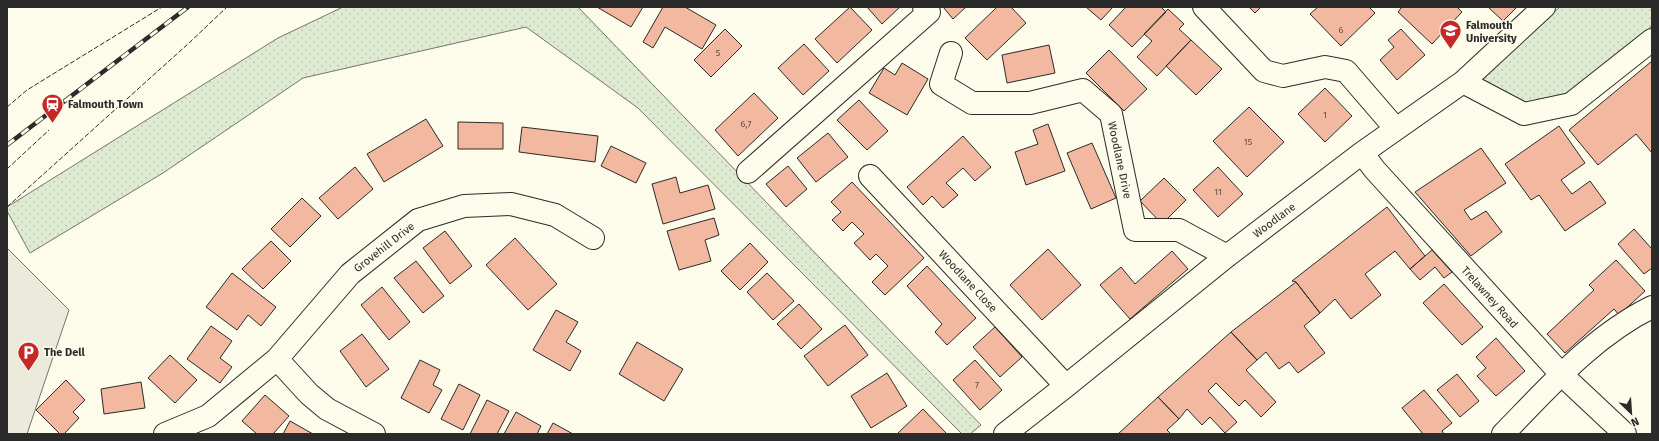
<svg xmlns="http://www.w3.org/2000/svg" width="1659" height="441" font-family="'Fira Sans',sans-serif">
  <defs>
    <pattern id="grass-dots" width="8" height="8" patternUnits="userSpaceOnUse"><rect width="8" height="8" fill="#deebd1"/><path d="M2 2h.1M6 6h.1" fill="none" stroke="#bfcab4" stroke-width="1.8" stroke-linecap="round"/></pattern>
  </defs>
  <rect width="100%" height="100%" fill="#fdfbea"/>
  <path fill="url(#grass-dots)" stroke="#74746e" d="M 343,7 L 578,7 L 981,425 L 970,434 L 962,434 L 638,108 L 526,27 L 303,78 L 163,173 L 30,253 L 7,211 L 7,207 L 278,38 Z
    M 1560,7 L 1652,7 L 1652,26 L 1570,95 L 1524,103 L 1480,78 Z"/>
  <path fill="#eceadb" stroke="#74746e" d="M 7,248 L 69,310 L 27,434 L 7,434 Z"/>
  <path fill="#f2b8a0" stroke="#2b2b2b" d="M 597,7 L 643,7 L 631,27 Z
    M 663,7 L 685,7 L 716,25 L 702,49 L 665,27 L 653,48 L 643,42 Z
    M 850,7 L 872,30 L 837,63 L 815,39 Z
    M 867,7 L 900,7 L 882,24 Z
    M 943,7 L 966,7 L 953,19 Z
    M 997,7 L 1011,7 L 1026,23 L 987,60 L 965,38 Z
    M 1086,7 L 1113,7 L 1101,20 Z
    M 1126,7 L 1161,7 L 1166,12 L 1132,47 L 1109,25 Z
    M 1249,7 L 1261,7 L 1255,13 Z
    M 1318,7 L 1369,7 L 1375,13 L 1341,46 L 1310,14 Z
    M 1402,7 L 1457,7 L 1462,12 L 1432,44 L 1398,12 Z
    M 1488,7 L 1517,7 L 1503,21 Z
    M 1168,9 L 1184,24 L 1179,29 L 1191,40 L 1157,76 L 1137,57 L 1152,41 L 1144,34 Z
    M 725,29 L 742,46 L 711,77 L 694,60 Z
    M 1401,29 L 1425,55 L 1397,80 L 1380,60 L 1394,47 L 1388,40 Z
    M 1191,40 L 1222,69 L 1196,95 L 1166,66 Z
    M 804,44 L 829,71 L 803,95 L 778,68 Z
    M 1049,45 L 1055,73 L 1007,83 L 1002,55 Z
    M 1109,50 L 1147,89 L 1124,111 L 1086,73 Z
    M 1652,61 L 1652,153 L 1636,134 L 1598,165 L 1569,130 Z
    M 902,63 L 928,79 L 907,115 L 869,93 L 884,68 L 895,75 Z
    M 1325,88 L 1352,116 L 1325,142 L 1298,114 Z
    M 754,93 L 778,118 L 738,156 L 715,130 Z
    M 859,100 L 888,131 L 867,150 L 837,120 Z
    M 1249,107 L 1284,142 L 1247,177 L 1213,141 Z
    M 426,119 L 443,146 L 384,182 L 367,154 Z
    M 458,122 L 503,123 L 503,149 L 458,149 Z
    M 1048,124 L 1065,171 L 1026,185 L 1015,152 L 1038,144 L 1033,130 Z
    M 1559,126 L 1585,163 L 1561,180 L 1572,194 L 1590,181 L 1606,203 L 1565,231 L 1539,195 L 1531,200 L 1505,164 Z
    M 522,127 L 598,136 L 595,162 L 519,152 Z
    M 828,133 L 848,157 L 816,182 L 797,158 Z
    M 963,136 L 991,167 L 975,181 L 963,168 L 946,183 L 958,195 L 943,208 L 932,196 L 923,205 L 907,187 Z
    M 1092,143 L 1116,198 L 1091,209 L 1067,153 Z
    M 611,146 L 646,163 L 636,183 L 601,166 Z
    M 1481,148 L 1506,183 L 1464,210 L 1471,220 L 1486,211 L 1502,232 L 1471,256 L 1415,192 Z
    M 788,166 L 807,189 L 786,207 L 766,184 Z
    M 355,167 L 373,189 L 338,219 L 319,198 Z
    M 1218,167 L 1243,194 L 1218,217 L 1193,190 Z
    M 676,177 L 680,193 L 708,185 L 715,209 L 663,224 L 652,184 Z
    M 1164,178 L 1186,200 L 1162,224 L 1140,201 Z
    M 852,182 L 924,258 L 885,295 L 872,282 L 888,266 L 876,254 L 870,260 L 854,243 L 864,234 L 852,222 L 843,231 L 832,220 L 841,212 L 831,202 Z
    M 302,198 L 321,216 L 290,247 L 271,229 Z
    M 1387,207 L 1425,256 L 1410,269 L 1395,251 L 1365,274 L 1381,295 L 1351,319 L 1335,299 L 1320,313 L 1296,282 L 1292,281 Z
    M 714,218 L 719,235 L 705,240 L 711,261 L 679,270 L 667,231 Z
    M 1634,229 L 1652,249 L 1652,268 L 1644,274 L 1618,244 Z
    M 445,231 L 472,266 L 450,284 L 423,248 Z
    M 515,238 L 557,284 L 528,310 L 486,265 Z
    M 271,241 L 291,261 L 263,289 L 242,269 Z
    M 750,243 L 768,262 L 740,290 L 721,271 Z
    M 1048,249 L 1081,285 L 1042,320 L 1010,285 Z
    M 1432,250 L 1452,272 L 1444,278 L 1435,267 L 1420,280 L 1410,269 Z
    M 1172,251 L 1188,269 L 1130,319 L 1100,285 L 1121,267 L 1135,284 Z
    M 1616,260 L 1645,291 L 1619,315 L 1614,309 L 1565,353 L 1547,334 L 1594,290 L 1589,285 Z
    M 416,261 L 444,296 L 423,313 L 394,278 Z
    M 927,266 L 976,318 L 947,345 L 935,332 L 942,324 L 907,286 Z
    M 232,273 L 276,307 L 261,326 L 248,315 L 237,330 L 206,307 Z
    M 767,273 L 794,301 L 773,320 L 747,292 Z
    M 1296,282 L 1320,313 L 1304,326 L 1325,353 L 1298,373 L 1289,362 L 1279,369 L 1266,352 L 1257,360 L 1231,332 Z
    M 1444,284 L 1483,327 L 1462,345 L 1423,303 Z
    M 382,287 L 410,322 L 389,340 L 361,305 Z
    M 799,304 L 822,329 L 801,349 L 777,324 Z
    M 556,310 L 578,322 L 566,342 L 581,351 L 570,371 L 533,350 Z
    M 845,325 L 868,355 L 828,386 L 804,356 Z
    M 211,326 L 232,341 L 220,358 L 232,367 L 220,383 L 187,359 Z
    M 995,327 L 1022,357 L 1000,377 L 973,347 Z
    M 1231,332 L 1257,360 L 1246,370 L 1276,402 L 1261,417 L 1245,400 L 1239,406 L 1216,383 L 1208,391 L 1237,422 L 1225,433 L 1210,417 L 1202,425 L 1187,409 L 1179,419 L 1158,397 Z
    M 362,334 L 389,369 L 366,387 L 340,351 Z
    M 1496,338 L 1525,371 L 1496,396 L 1477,376 L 1486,368 L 1476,357 Z
    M 637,342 L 683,369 L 664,401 L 619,374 Z
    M 170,355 L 197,380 L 175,403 L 148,378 Z
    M 420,360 L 440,370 L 433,385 L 442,390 L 429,413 L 401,398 Z
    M 975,360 L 1002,390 L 980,410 L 953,380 Z
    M 887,373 L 907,406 L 871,428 L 851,396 Z
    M 1457,374 L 1479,401 L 1460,417 L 1437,390 Z
    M 66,380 L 85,400 L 73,412 L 79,418 L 64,434 L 60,434 L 36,410 Z
    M 141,382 L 145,408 L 104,414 L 101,389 Z
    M 459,384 L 480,395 L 463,430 L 441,419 Z
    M 1424,390 L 1452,423 L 1442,431 L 1444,434 L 1423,434 L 1402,408 Z
    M 265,395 L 289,416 L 273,434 L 257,434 L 242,421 Z
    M 1158,397 L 1179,419 L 1167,430 L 1171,434 L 1118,434 Z
    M 487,400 L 509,411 L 497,434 L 470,434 Z
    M 923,409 L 947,434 L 897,434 Z
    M 516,412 L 541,426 L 537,434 L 504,434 Z
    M 290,421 L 313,434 L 283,434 Z
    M 553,423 L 573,434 L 547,434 Z"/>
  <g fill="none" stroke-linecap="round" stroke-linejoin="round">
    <defs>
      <path id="minor" d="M 1204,7 L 1264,71 L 1283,76 L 1325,67 L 1346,71 L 1396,129
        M 951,53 L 941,84 L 972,103 L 1030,103 L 1083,90 L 1111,114 L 1135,230 L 1179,230 L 1227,256
        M 1463,82 L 1524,114 L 1571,104 L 1652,40
        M 1362,153 L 1375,170 L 1561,374 L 1625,434
        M 748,172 L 929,12 L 924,7
        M 870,176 L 1066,386
        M 277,359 L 350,274 L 418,220 L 464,206 L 511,204 L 555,215 L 593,238
        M 165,434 L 208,416 L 277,359 L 309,394 L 327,409 L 374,434
        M 1005,434 L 1066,386 L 1227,256 L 1362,153 L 1463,82 L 1544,7
        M 1503,434 C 1548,388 1593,336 1652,307"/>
    </defs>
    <use href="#minor" stroke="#2b2b2b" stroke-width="24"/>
    <use href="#minor" stroke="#fdfbea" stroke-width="22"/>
    <defs>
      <path id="rail" d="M 7,145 L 188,7"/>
    </defs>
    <use href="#rail" stroke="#2b2b2b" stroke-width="4.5"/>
    <use href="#rail" stroke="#fdfbea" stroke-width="3" stroke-dasharray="9" stroke-linecap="butt"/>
    <path stroke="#2b2b2b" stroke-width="1" stroke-dasharray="5 2" stroke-linecap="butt" d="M 7,107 L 27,90 L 162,7
      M 7,169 L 49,130
      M 7,207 L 189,43 L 227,7"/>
  </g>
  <defs>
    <symbol id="university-pin" viewBox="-11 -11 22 30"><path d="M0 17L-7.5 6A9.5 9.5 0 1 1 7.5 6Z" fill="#c62828" stroke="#fdfbea"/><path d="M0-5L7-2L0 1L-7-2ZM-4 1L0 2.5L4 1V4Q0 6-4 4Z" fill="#fff"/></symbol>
    <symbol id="station-pin" viewBox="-11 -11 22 30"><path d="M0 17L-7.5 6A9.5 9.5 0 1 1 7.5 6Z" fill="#c62828" stroke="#fdfbea"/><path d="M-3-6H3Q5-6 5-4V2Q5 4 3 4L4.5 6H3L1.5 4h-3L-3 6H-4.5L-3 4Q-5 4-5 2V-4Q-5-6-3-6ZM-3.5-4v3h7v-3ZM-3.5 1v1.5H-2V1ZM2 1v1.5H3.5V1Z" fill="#fff"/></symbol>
    <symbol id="parking-pin" viewBox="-11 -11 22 30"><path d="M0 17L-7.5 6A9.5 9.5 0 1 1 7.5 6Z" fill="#c62828" stroke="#fdfbea"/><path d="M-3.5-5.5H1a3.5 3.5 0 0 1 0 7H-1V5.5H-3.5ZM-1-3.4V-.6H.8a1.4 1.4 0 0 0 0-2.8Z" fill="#fff"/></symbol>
  </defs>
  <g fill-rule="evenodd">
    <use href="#university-pin" x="1438" y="18" width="25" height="34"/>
    <use href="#station-pin" x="40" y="92" width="25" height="34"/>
    <use href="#parking-pin" x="16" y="340" width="25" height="34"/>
  </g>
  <g text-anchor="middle" stroke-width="3" stroke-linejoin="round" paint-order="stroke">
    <g font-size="9" fill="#5d4e48">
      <text x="1341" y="33">6</text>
      <text x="718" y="56">5</text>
      <text x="1325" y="118">1</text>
      <text x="746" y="127">6,7</text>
      <text x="1248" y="145">15</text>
      <text x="1218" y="195">11</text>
      <text x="977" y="388">7</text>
    </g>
    <g font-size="11" font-weight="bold" fill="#2b2b2b" stroke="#fdfbea" text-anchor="start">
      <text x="1466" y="29">Falmouth<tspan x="1466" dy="13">University</tspan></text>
      <text x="68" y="108">Falmouth Town</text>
      <text x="44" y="356">The Dell</text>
    </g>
    <g font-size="11" fill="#2b2b2b" stroke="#fdfbea">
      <text transform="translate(1120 160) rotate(78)" y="4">Woodlane Drive</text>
      <text transform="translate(1274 220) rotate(-37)" y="4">Woodlane</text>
      <text transform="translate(384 247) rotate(-38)" y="4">Grovehill Drive</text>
      <text transform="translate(968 281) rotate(47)" y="4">Woodlane Close</text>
      <text transform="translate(1490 297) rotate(48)" y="4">Trelawney Road</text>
    </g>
  </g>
  <rect width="1659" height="441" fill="none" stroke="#2b2b2b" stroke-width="16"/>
  <g transform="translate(1631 413) rotate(155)" stroke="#fdfbea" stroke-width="3" paint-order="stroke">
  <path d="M0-3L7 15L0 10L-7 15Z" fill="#2b2b2b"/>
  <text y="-6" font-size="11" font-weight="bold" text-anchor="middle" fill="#2b2b2b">N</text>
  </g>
</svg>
